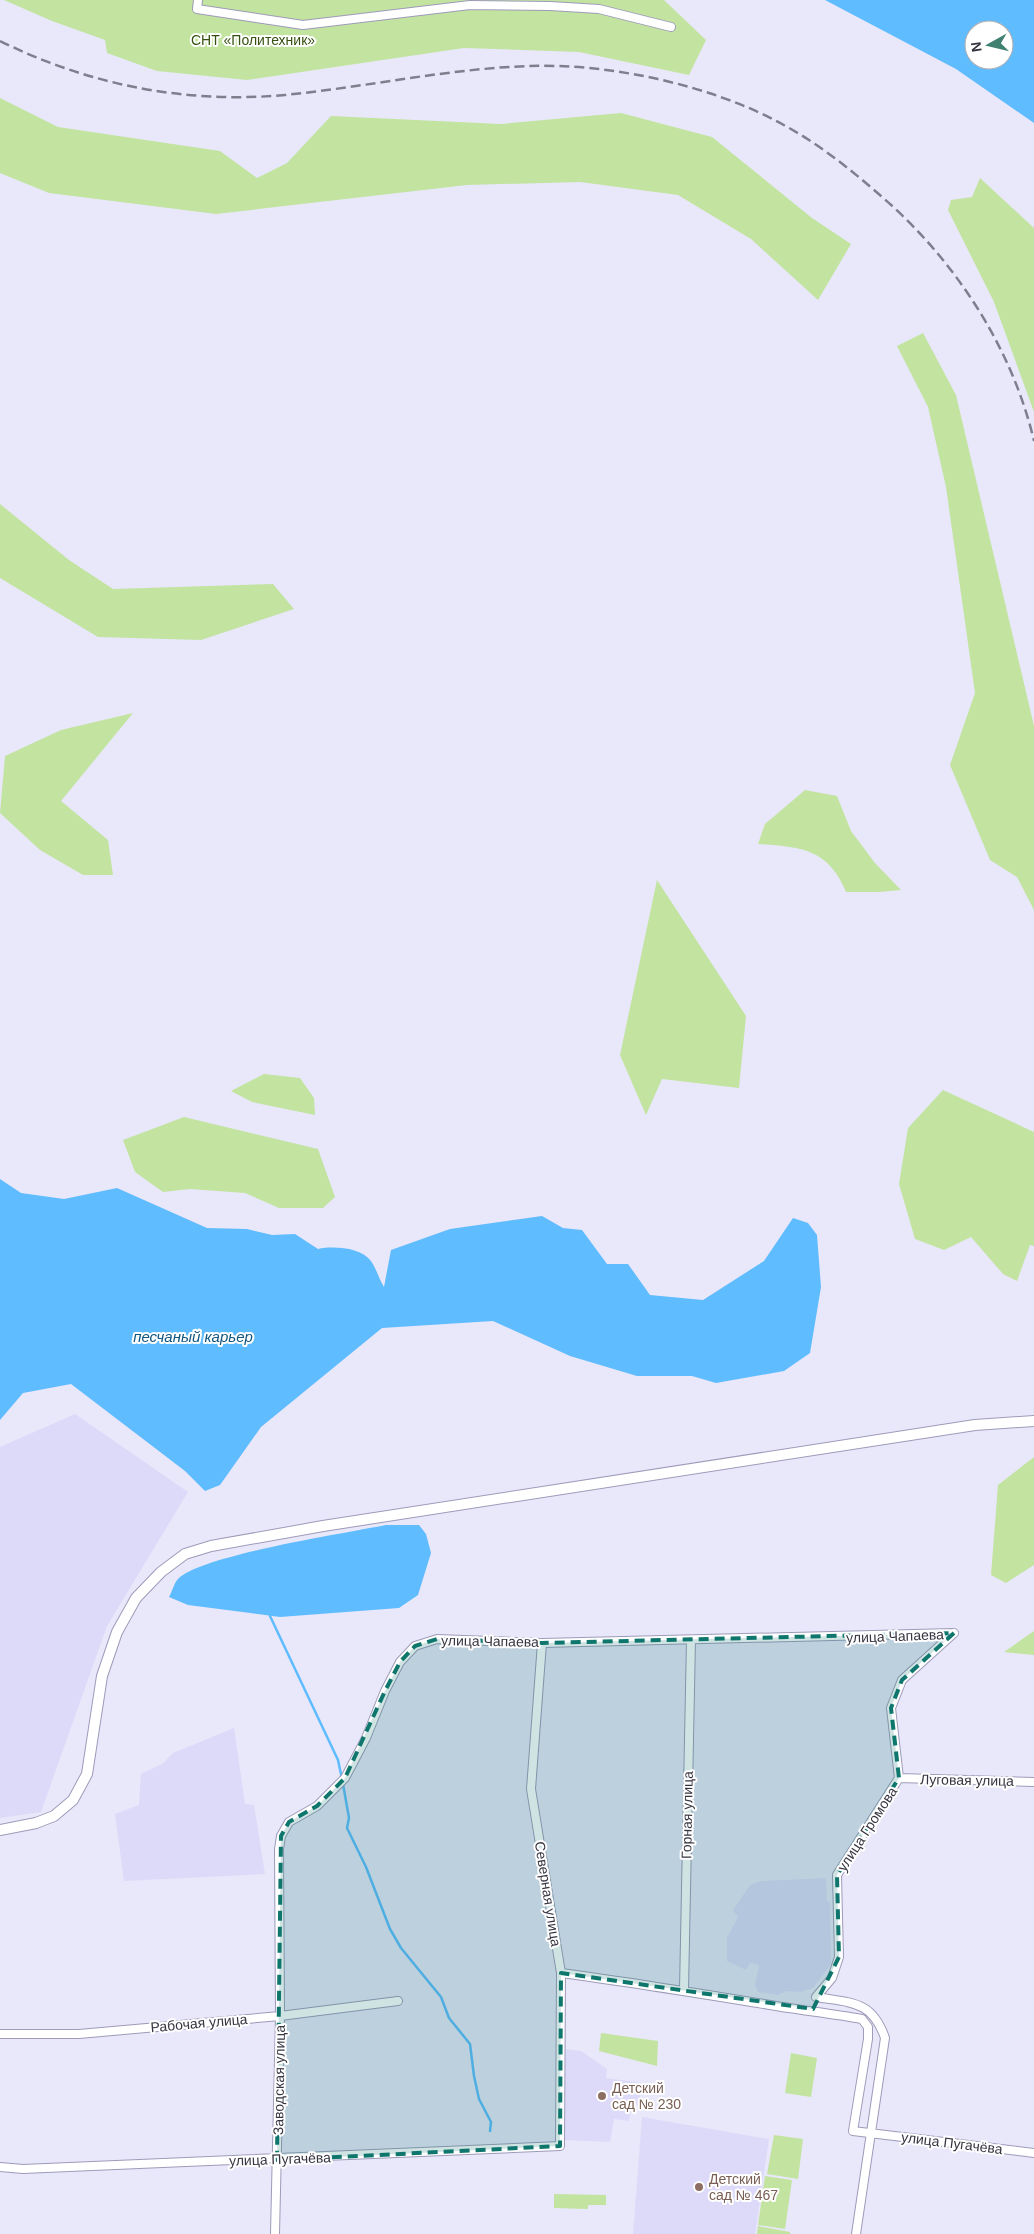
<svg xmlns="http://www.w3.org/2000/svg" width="1034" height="2234" font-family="Arial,sans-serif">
  <rect width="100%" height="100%" fill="#e9e7fa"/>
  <path fill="#dddaf9" d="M 75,1414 L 188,1492 L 107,1626 L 41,1812 L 0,1818 L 0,1447 Z
    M 234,1728 L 245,1804 L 254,1805 L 265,1874 L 124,1881 L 115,1814 L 139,1805 L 141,1774 L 162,1764 L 173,1753 Z
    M 826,1878 L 827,1902 L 830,1902 L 831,1964 L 813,1988 L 800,1992 L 786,1991 L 778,1995 L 758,1992 L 755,1985 L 759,1965 L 750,1963 L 746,1970 L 727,1961 L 727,1938 L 738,1917 L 733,1910 L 750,1885 L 762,1881 Z
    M 564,2049 L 581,2051 L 607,2069 L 606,2078 L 642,2083 L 639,2105 L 632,2104 L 629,2121 L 614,2119 L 610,2142 L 564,2140 Z
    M 642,2117 L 769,2139 L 755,2234 L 633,2234 Z"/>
  <path fill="#c2e4a0" d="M 4,0 L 664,0 L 706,40 L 689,75 L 579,52 L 464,48 L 247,80 L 157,71 L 107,53 L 105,40 L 52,21 Z
    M 0,98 L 58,127 L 220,151 L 257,178 L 287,163 L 331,116 L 501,124 L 621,113 L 712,137 L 812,218 L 851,244 L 818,300 L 751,239 L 678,195 L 580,182 L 467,185 L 216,214 L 49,193 L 0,173 Z
    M 980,178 L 1034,228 L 1034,412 L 994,302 L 948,210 L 951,200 L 972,197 Z
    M 923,333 L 956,395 L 1034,726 L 1034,910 L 1017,877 L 990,860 L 950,765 L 975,693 L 946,487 L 928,407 L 897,346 Z
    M 0,504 L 69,560 L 113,589 L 273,584 L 294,609 L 201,640 L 98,637 L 0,578 Z
    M 133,713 L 61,801 L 108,840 L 113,875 L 83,875 L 40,850 L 0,813 L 5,756 L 61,730 Z
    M 805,790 L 837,796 L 851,831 L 875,863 L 901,890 L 879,892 L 846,892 C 828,848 800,847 758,844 L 765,824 Z
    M 657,880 L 746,1016 L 739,1088 L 662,1079 L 646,1115 L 620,1055 Z
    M 264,1074 L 300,1078 L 314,1098 L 315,1115 L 252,1102 L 231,1091 Z
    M 943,1090 L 1034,1132 L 1034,1246 L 1030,1245 L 1017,1281 L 1003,1274 L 971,1237 L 944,1250 L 915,1239 L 899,1184 L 908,1128 Z
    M 184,1117 L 318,1149 L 335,1197 L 323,1208 L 279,1208 L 245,1193 L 190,1189 L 163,1192 L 135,1172 L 123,1140 Z
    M 1034,1457 L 1034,1565 L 1006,1583 L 991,1575 L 998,1485 Z
    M 1034,1631 L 1034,1655 L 1004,1652 Z
    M 601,2033 L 658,2041 L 657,2066 L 599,2051 Z
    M 791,2053 L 817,2058 L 811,2097 L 785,2093 Z
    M 774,2135 L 803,2139 L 798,2179 L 767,2174 Z
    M 765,2176 L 792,2180 L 785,2229 L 758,2225 Z
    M 554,2194 L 606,2195 L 606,2205 L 588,2205 L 588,2209 L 554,2208 Z
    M 758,2226 L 790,2232 L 790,2234 L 757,2234 Z"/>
  <path fill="#5fbcfe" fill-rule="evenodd" d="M 825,0 L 1034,0 L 1034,123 L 956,69 ZM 974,30 L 1004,30 L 1004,60 L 974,60 Z
    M 0,1179 L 21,1193 L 64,1199 L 117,1188 L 207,1228 L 247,1229 L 272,1235 L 295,1234 L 318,1249 C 333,1246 360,1247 371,1261 C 376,1268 379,1279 384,1287 L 391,1250 L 450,1229 L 542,1216 L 563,1228 L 582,1230 L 607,1264 L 628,1264 L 650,1295 L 703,1300 L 764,1261 L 793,1218 L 808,1223 L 817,1235 L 821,1287 L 810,1353 L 784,1371 L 716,1383 L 692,1376 L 637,1376 L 570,1356 L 493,1321 L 382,1328 L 261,1427 L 220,1485 L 205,1491 L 185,1471 L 71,1384 L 23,1393 L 0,1420 Z
    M 386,1525 L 419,1525 L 426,1534 L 431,1553 L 418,1595 L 399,1608 L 280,1617 L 188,1605 L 169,1597 C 172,1592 174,1583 178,1579 C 201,1555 347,1533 386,1525 Z"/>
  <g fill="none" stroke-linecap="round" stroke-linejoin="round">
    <path stroke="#5fbcfe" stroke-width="2.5" d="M 270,1616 L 338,1760 L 342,1779
      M 343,1784 L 349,1818 L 347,1828 L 366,1867 L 390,1929 L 401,1948 L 441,1997 L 449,2018 L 470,2044 L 474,2076 L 479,2099 L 491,2122 L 490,2131"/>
    <defs>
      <path id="street" d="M 198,0 L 197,9 L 303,25 L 470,5 L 550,6 L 599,9 L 671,27
        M 899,1778 L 1034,1782
        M 561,1973 C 629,1982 696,1993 764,2004 C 797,2010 829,2013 862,2019 L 868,2027 L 868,2039 L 853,2131 L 1034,2153
        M 684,1990 L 691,1640
        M 0,2034 L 79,2034 L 280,2016 L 398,2001
        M 0,2167 L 23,2169 L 560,2146 L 561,1973 L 531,1789 L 542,1643
        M 275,2234 L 280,2016 L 279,1849 L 281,1836 L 289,1822 L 317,1806 L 345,1778 L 366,1738 L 385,1691 L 400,1662 L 415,1646 L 437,1639 L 542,1643 L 954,1633
        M 856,2234 L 885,2038 C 872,2000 851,2003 816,1997 L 832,1978 L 839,1957 L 837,1875 L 899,1778 L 891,1708 L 902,1680 L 954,1633"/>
      <path id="secondary" d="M 0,1830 L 36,1823 L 54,1816 L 73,1800 L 87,1774 L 102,1676 L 117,1632 L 136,1598 L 161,1572 L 185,1554 L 211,1546 L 323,1526 L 975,1425 L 1034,1421"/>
    </defs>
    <use href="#street" stroke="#9e9bb9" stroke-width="10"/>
    <use href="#secondary" stroke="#9e9bb9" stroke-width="12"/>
    <use href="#street" stroke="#fff" stroke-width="8"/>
    <use href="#secondary" stroke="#fff" stroke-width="10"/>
    <path stroke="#7f7e8d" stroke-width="2.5" stroke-dasharray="10 5" stroke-linecap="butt" d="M 0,41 C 89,85 186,104 285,95 C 366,87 446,69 528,66 C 609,63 711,85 782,124 C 819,144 850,169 881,196 C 954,259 1012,347 1034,441"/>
  </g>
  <path fill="#0f766e" fill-opacity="0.2" stroke="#0f766e" stroke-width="4" stroke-dasharray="10 6" stroke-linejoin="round" d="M 954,1633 L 902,1680 L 891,1708 L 899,1778 L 837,1875 L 839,1957 L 813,2009 L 561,1973 L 560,2146 L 277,2160 L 281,1836 L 289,1822 L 317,1806 L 345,1778 L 385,1691 L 400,1662 L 415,1646 L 437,1639 L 542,1643 Z"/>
  <g fill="#8d6e63" stroke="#fff" stroke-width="2">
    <circle cx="602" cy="2096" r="5"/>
    <circle cx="699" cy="2187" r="5"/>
  </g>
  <g text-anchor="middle" stroke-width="4" stroke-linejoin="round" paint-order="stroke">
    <g font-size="14" fill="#365110" stroke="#fff">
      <text x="253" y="45">СНТ «Политехник»</text>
    </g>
    <g font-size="14" fill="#363541" stroke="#fff">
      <text transform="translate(895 1636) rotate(-2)" y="5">улица Чапаева</text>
      <text transform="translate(490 1641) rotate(1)" y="5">улица Чапаева</text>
      <text transform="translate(967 1780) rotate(1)" y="5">Луговая улица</text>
      <text transform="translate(687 1815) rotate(-89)" y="5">Горная улица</text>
      <text transform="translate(867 1829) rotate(-57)" y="5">улица Громова</text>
      <text transform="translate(548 1894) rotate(81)" y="5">Северная улица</text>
      <text transform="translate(199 2023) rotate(-5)" y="5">Рабочая улица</text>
      <text transform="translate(279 2080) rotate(-89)" y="5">Заводская улица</text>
      <text transform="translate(952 2143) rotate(7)" y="5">улица Пугачёва</text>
      <text transform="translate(280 2159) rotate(-2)" y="5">улица Пугачёва</text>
    </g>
    <g font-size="14" fill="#785e54" stroke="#fff" text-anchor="start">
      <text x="612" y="2093">Детский<tspan x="612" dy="16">сад № 230</tspan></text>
      <text x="709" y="2184">Детский<tspan x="709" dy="16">сад № 467</tspan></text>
    </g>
    <g font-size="15" font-style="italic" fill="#0f5680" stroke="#fff">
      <text x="193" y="1342">песчаный карьер</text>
    </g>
  </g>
  <g transform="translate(989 45) rotate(262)"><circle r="24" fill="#ffffff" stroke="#afaeb3"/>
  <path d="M0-4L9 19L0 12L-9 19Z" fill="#3f8071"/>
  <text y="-8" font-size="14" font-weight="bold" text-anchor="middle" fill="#363541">N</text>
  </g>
</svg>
